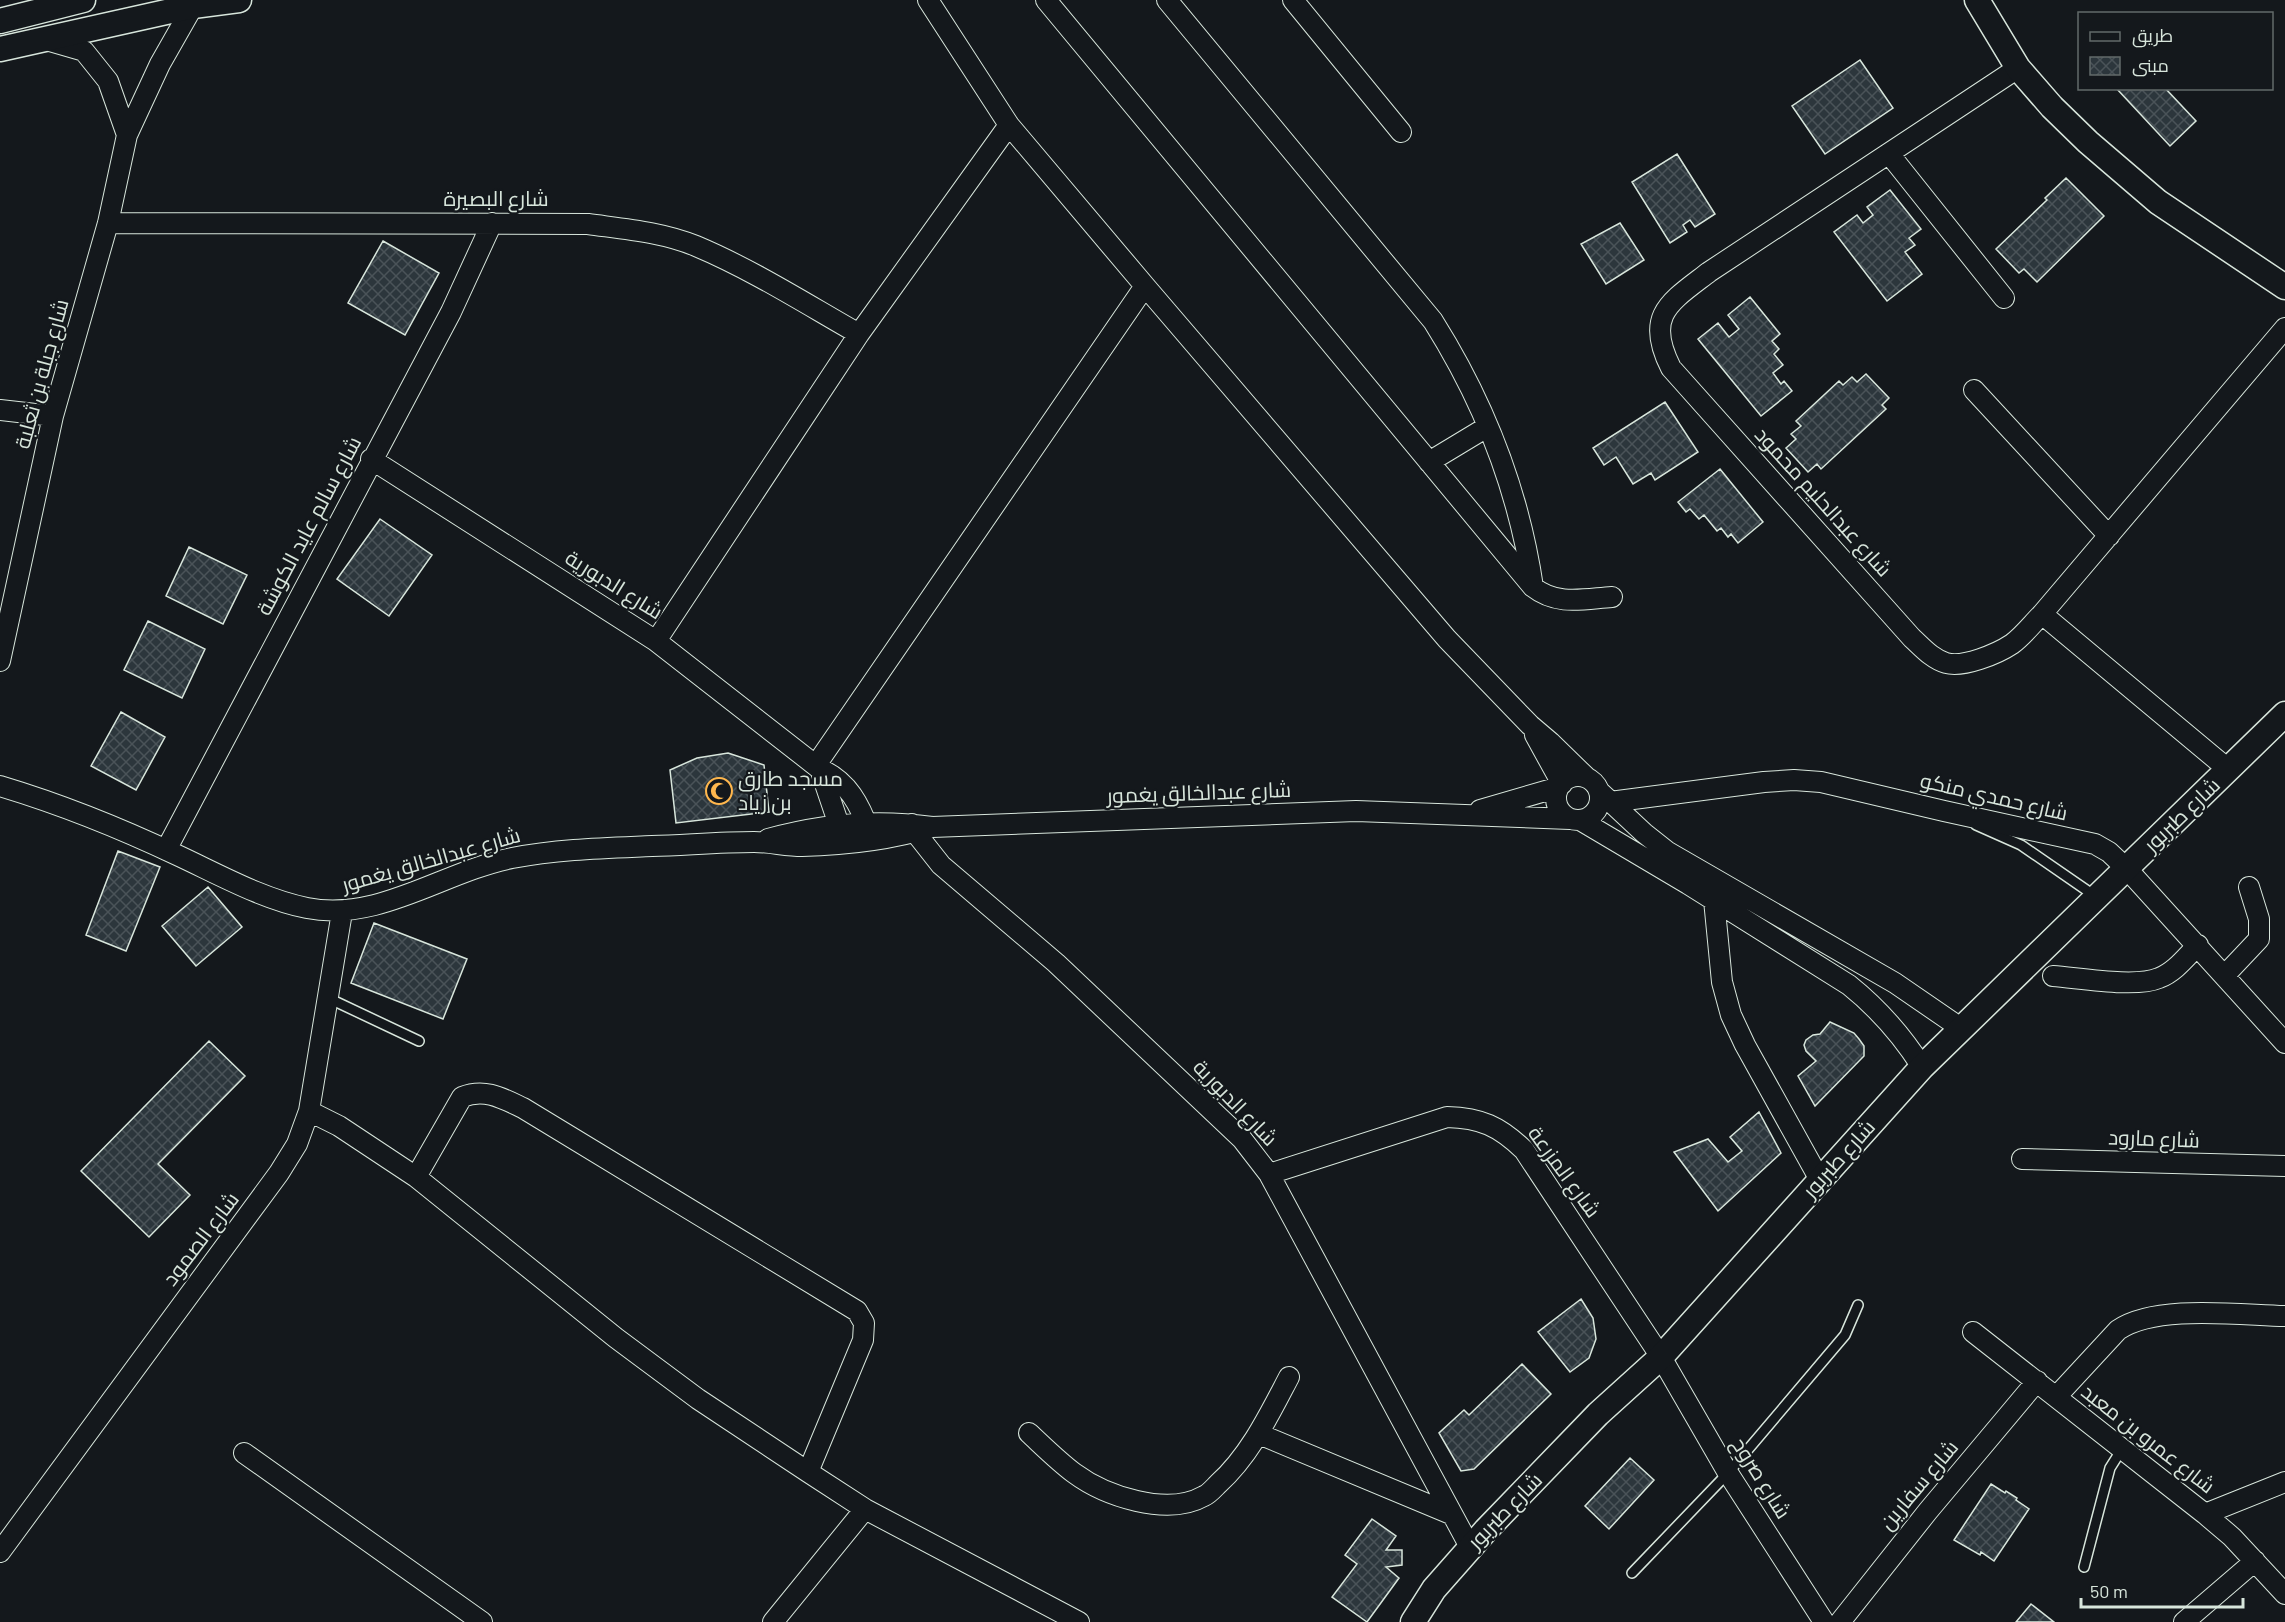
<svg xmlns="http://www.w3.org/2000/svg" width="2285" height="1622" font-family="Barlow,Cairo,sans-serif">
  <defs>
    <pattern id="building-cross-hatch" width="8" height="8" patternUnits="userSpaceOnUse" patternTransform="scale(1.5)"><rect width="8" height="8" fill="#2c363c"/><path d="M0 0l8 8M0 8l8-8" fill="none" stroke="#4a5358"/></pattern>
  </defs>
  <rect width="100%" height="100%" fill="#14181c"/>
  <path fill="url(#building-cross-hatch)" stroke="#d8e6dc" stroke-width="1.5" d="M 1860,60 L 1893,108 L 1825,154 L 1792,106 Z
    M 2116,88 L 2165,88 L 2196,121 L 2170,146 Z
    M 1677,154 L 1715,214 L 1695,227 L 1690,220 L 1683,225 L 1687,232 L 1670,243 L 1632,182 Z
    M 2066,178 L 2104,216 L 2037,282 L 2024,269 L 2019,273 L 1996,249 L 2047,200 L 2045,198 Z
    M 1890,190 L 1921,229 L 1909,238 L 1915,245 L 1905,252 L 1922,274 L 1887,301 L 1834,232 L 1857,215 L 1863,223 L 1873,215 L 1867,207 Z
    M 1620,223 L 1644,260 L 1606,284 L 1581,244 Z
    M 383,241 L 439,273 L 405,335 L 348,303 Z
    M 1750,297 L 1780,334 L 1772,341 L 1779,349 L 1774,354 L 1783,365 L 1773,373 L 1781,384 L 1784,381 L 1792,391 L 1761,416 L 1698,339 L 1718,323 L 1729,337 L 1739,329 L 1728,315 Z
    M 1866,374 L 1889,398 L 1882,405 L 1886,409 L 1821,469 L 1817,464 L 1808,472 L 1786,448 L 1796,439 L 1791,434 L 1801,426 L 1796,421 L 1839,381 L 1843,385 L 1852,377 L 1857,382 Z
    M 1665,402 L 1698,452 L 1655,480 L 1651,473 L 1633,484 L 1616,457 L 1604,465 L 1593,448 Z
    M 1720,469 L 1763,522 L 1738,543 L 1731,534 L 1728,537 L 1721,528 L 1717,531 L 1704,515 L 1699,519 L 1690,509 L 1686,512 L 1678,502 Z
    M 380,519 L 432,555 L 389,616 L 337,579 Z
    M 189,547 L 247,575 L 223,624 L 166,596 Z
    M 148,621 L 205,649 L 182,698 L 124,670 Z
    M 121,712 L 165,737 L 136,790 L 91,766 Z
    M 728,753 L 764,765 L 769,812 L 676,823 L 670,770 L 697,758 Z
    M 118,851 L 160,867 L 126,951 L 86,935 Z
    M 208,887 L 242,927 L 196,966 L 162,926 Z
    M 374,923 L 467,959 L 443,1019 L 351,983 Z
    M 1830,1022 L 1854,1033 L 1859,1039 L 1864,1046 L 1864,1056 L 1815,1106 L 1798,1076 L 1816,1061 L 1806,1051 L 1804,1045 L 1806,1040 L 1813,1035 L 1820,1034 Z
    M 209,1041 L 245,1076 L 158,1164 L 190,1195 L 149,1237 L 81,1171 Z
    M 1759,1112 L 1781,1153 L 1718,1211 L 1674,1152 L 1708,1139 L 1728,1162 L 1742,1151 L 1730,1137 Z
    M 1581,1299 L 1593,1318 L 1596,1339 L 1589,1358 L 1570,1372 L 1538,1332 Z
    M 1522,1364 L 1551,1394 L 1474,1469 L 1461,1471 L 1439,1433 L 1464,1410 L 1469,1415 Z
    M 1630,1458 L 1654,1480 L 1609,1529 L 1585,1506 Z
    M 1991,1484 L 2005,1493 L 2006,1491 L 2017,1498 L 2016,1500 L 2029,1509 L 1994,1561 L 1981,1552 L 1980,1555 L 1954,1540 Z
    M 1372,1519 L 1396,1536 L 1386,1550 L 1402,1550 L 1402,1565 L 1386,1567 L 1399,1578 L 1367,1622 L 1332,1597 L 1357,1564 L 1345,1555 Z
    M 2031,1604 L 2054,1622 L 2016,1622 Z"/>
  <g fill="none" stroke-linecap="round" stroke-linejoin="round">
    <defs>
      <path id="service" d="M 1976,825 L 2021,845 L 2095,896
        M 328,998 L 419,1041
        M 2084,1567 L 2110,1468 L 2122,1449
        M 1632,1573 L 1728,1473 L 1845,1335 L 1858,1305"/>
      <path id="minor" d="M 928,0 L 1009,125 L 1145,286 L 1447,639 L 1530,725 L 1550,742 L 1586,777
        M 1046,0 L 1533,587 C 1557,606 1583,599 1612,597
        M 1167,0 L 1433,321 C 1484,402 1519,492 1533,587
        M 1293,0 L 1401,132
        M 46,40 L 84,51 L 108,81 L 127,135
        M 2018,68 L 1709,272 C 1670,302 1644,315 1671,368 L 1912,638 C 1922,647 1932,659 1946,663 C 1963,668 1997,654 2012,644 C 2023,636 2032,624 2042,614 L 2285,328
        M 1890,155 L 2004,298
        M 108,223 L 588,224 C 624,229 662,232 696,246 C 753,270 806,304 859,334
        M 1974,390 L 2109,536
        M 0,410 L 53,416
        M 371,459 L 656,641 L 820,769 C 848,781 860,805 870,833
        M 1429,462 L 1487,427
        M 2042,614 L 2229,770
        M 656,641 L 859,334 L 1009,125
        M 0,661 L 53,416 L 108,223 L 127,135 L 160,64 L 193,6
        M 1535,735 L 1562,784
        M 816,765 L 1145,286
        M 820,769 L 843,837
        M1556 798a22 22 0 1 1 44 0a22 22 0 1 1-44 0Z
        M 0,786 C 60,804 120,828 177,855 C 218,874 262,899 307,908 C 380,922 442,872 512,858 C 558,849 605,848 652,846 C 686,845 720,842 754,842 C 770,842 786,846 802,846 C 844,845 893,839 932,827
        M 1600,792 L 1644,833 L 1668,852 L 1895,983 L 1962,1029
        M 1610,802 L 1764,782 L 1794,780 L 1821,782 L 1944,811 L 2095,844 L 2109,852 L 2127,869 L 2285,1043
        M 1480,810 L 1559,787
        M 1580,820 L 1688,884 L 1849,985 C 1879,1009 1901,1034 1922,1067
        M 912,824 L 915,832 L 941,865 L 1056,963 L 1242,1139 L 1269,1174 L 1470,1547
        M 768,839 C 822,824 877,819 932,827 L 1356,811 L 1570,819
        M 166,850 L 451,312 L 492,223
        M 1714,900 L 1722,982 L 1731,1015 L 1745,1045 L 1820,1180
        M 2225,975 L 2259,939 L 2259,919 L 2249,887
        M 2053,976 C 2080,978 2136,988 2159,978 C 2175,972 2186,957 2198,945
        M 309,1111 L 339,1126 L 416,1177 L 616,1338 L 698,1399 L 808,1472 L 865,1509 L 1079,1622
        M 2022,1159 L 2285,1166
        M 1269,1174 L 1447,1117 C 1481,1118 1499,1126 1524,1150 L 1661,1357 L 1728,1473 L 1824,1622
        M 416,1177 L 462,1097 C 485,1088 502,1098 523,1108 L 857,1311 L 864,1323 L 863,1340 L 808,1472
        M 1973,1332 L 2205,1514 L 2232,1537 L 2285,1594
        M 2056,1397 L 2118,1330 C 2156,1304 2239,1315 2285,1316
        M 1029,1433 C 1043,1446 1058,1461 1074,1473 C 1105,1496 1167,1517 1204,1496 C 1209,1494 1214,1488 1218,1484 C 1250,1455 1269,1415 1289,1377
        M 1259,1434 L 1451,1514
        M 244,1453 L 482,1622
        M 2205,1514 L 2285,1482
        M 0,1552 L 279,1173 L 297,1144 L 309,1111 L 342,912
        M 773,1622 L 865,1509
        M 1840,1622 L 1928,1511 L 2037,1381
        M 2184,1622 L 2255,1561"/>
      <path id="tertiary" d="M 1977,0 L 2018,68 L 2052,107 L 2088,142 L 2158,202 L 2285,287
        M 0,21 L 83,0
        M 0,49 L 193,6 L 239,0
        M 1413,1622 L 1434,1589 L 1486,1530 L 1598,1414 L 1661,1357 L 1922,1067 L 2285,714"/>
    </defs>
    <use href="#service" stroke="#d8e6dc" stroke-width="12"/>
    <use href="#minor" stroke="#d8e6dc" stroke-width="22"/>
    <use href="#tertiary" stroke="#d8e6dc" stroke-width="27"/>
    <use href="#service" stroke="#14181c" stroke-width="9"/>
    <use href="#minor" stroke="#14181c" stroke-width="20"/>
    <use href="#tertiary" stroke="#14181c" stroke-width="24"/>
  </g>
  <defs>
    <symbol id="mosque-ring" viewBox="-11 -11 22 22"><circle r="9.5" fill="#14181c" stroke="#ffb74d" stroke-width="1.5"/><path d="M3.5-4.9A6 6 0 1 0 3.5 4.9A5 5 0 1 1 3.5-4.9Z" fill="#ffb74d"/></symbol>
  </defs>
  <g fill-rule="evenodd">
    <use href="#mosque-ring" x="704" y="776" width="30" height="30"/>
  </g>
  <g text-anchor="middle" stroke-width="4.5" stroke-linejoin="round" paint-order="stroke">
    <g font-size="21" fill="#d8e6dc" stroke="#14181c">
      <text x="496" y="206">شارع البصيرة</text>
      <text transform="translate(42 374) rotate(-75)" y="7">شارع جبلة بن ثعلبة</text>
      <text transform="translate(1823 502) rotate(48)" y="7">شارع عبدالحليم محمود</text>
      <text transform="translate(309 526) rotate(-62)" y="7">شارع سالم عايد الكوشة</text>
      <text transform="translate(614 585) rotate(32)" y="7">شارع الدبورية</text>
      <text transform="translate(1199 793) rotate(-2)" y="7">شارع عبدالخالق يغمور</text>
      <text transform="translate(1994 797) rotate(13)" y="7">شارع حمدي منكو</text>
      <text transform="translate(2182 815) rotate(-44)" y="7">شارع طبربور</text>
      <text transform="translate(431 860) rotate(-16)" y="7">شارع عبدالخالق يغمور</text>
      <text transform="translate(1235 1103) rotate(46)" y="7">شارع الدبورية</text>
      <text transform="translate(2154 1139) rotate(2)" y="7">شارع مارود</text>
      <text transform="translate(1839 1159) rotate(-48)" y="7">شارع طبربور</text>
      <text transform="translate(1564 1172) rotate(54)" y="7">شارع المزرعة</text>
      <text transform="translate(201 1239) rotate(-53)" y="7">شارع الصمود</text>
      <text transform="translate(2148 1439) rotate(38)" y="7">شارع عمرو بن معبد</text>
      <text transform="translate(1761 1478) rotate(58)" y="7">شارع صروح</text>
      <text transform="translate(1919 1485) rotate(-50)" y="7">شارع سفارين</text>
      <text transform="translate(1505 1511) rotate(-46)" y="7">شارع طبربور</text>
    </g>
    <g font-size="21" fill="#d8e6dc" stroke="#14181c" text-anchor="start">
      <text x="738" y="786">مسجد طارق<tspan x="738" dy="24">بن زياد</tspan></text>
    </g>
  </g>
  <rect x="2078" y="12" width="195" height="78" fill="#14181c" stroke="#626a69" stroke-width="1.5"/>
  <rect x="2090" y="32" width="30" height="9" fill="#14181c" stroke="#626a69" stroke-width="1.5"/>
  <text x="2132" y="42" font-size="18" fill="#d8e6dc">طريق</text>
  <rect x="2090" y="57" width="30" height="18" fill="url(#building-cross-hatch)" stroke="#626a69" stroke-width="1.5"/>
  <text x="2132" y="72" font-size="18" fill="#d8e6dc">مبنى</text>
  <path d="M2081 1598v9h162v-9" fill="none" stroke="#d8e6dc" stroke-width="3"/>
  <text x="2090" y="1598" font-size="18" fill="#d8e6dc" stroke="#14181c" stroke-width="4.5" paint-order="stroke">50 m</text>
</svg>
